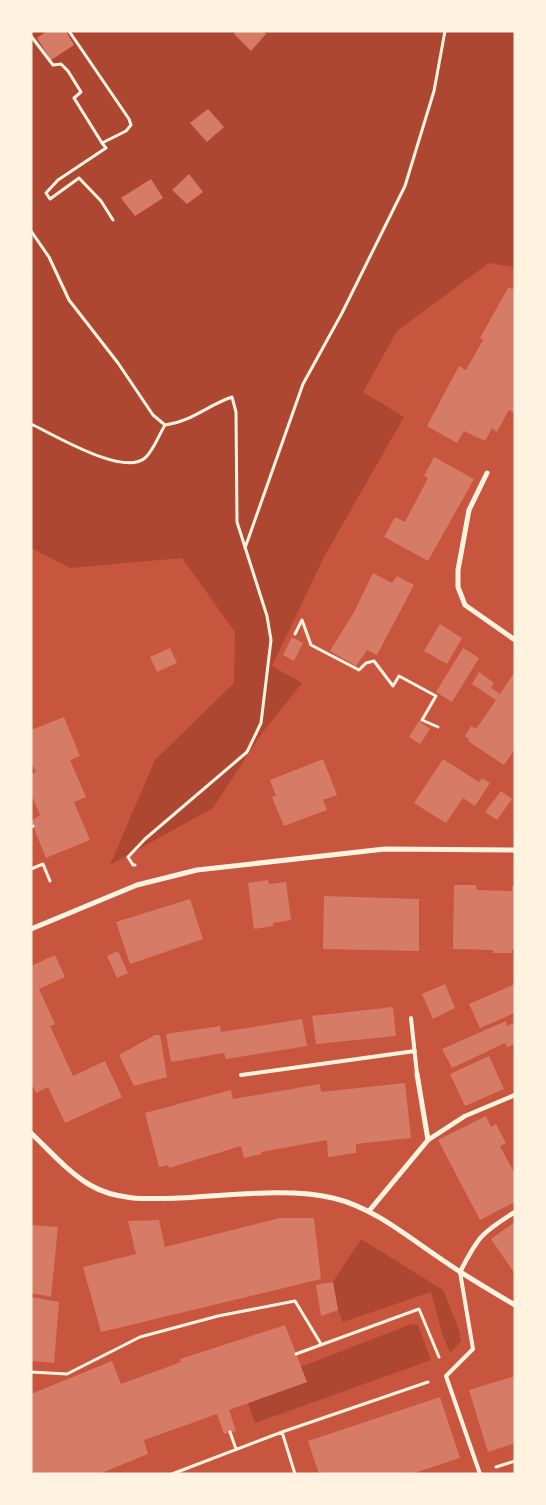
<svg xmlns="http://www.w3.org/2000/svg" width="546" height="1505" font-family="Signika,sans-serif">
  <rect width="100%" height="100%" fill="#c8553d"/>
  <path fill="#ae4732" d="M 31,31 L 515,31 L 515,267 L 489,263 L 397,331 L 363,392 L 404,417 L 324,557 L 272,666 L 302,683 L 262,733 L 213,808 L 110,865 L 155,760 L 234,683 L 235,632 L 182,558 L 70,568 L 31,548 Z
    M 361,1239 L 443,1290 L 459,1330 L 461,1341 L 450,1353 L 442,1333 L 431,1292 L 343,1322 L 338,1310 L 333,1282 Z
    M 411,1324 L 418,1325 L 431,1360 L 255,1423 L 248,1403 L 306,1382 L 301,1367 Z"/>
  <path fill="#d67c66" d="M 47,31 L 66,31 L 74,45 L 51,60 L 37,38 Z
    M 236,31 L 263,31 L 266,34 L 251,51 L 234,34 Z
    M 208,109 L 224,127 L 207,142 L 190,123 Z
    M 189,174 L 203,192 L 187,204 L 172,190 Z
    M 151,179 L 163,198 L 135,216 L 121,198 Z
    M 508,288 L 515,289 L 515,413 L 509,410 L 497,432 L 492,428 L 485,441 L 464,431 L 457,443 L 427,426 L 459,366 L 466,370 L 483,340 L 480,338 Z
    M 434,457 L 474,479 L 428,561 L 384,537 L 395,517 L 405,522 L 428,478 L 424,476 Z
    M 373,573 L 392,583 L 397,576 L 414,585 L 377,655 L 367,650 L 356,666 L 330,651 L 354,612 Z
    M 440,624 L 462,638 L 447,664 L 424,651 Z
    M 292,637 L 303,643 L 294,661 L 283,655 Z
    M 170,648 L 177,663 L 157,672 L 150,657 Z
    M 463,648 L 479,658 L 452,702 L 436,692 Z
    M 515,671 L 515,749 L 504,765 L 468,741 L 469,739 L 465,736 L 471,726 L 476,729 L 496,700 L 472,684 L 479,672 L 494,683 L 491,688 L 500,694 Z
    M 64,717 L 80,756 L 70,760 L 86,797 L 74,802 L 90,840 L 46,858 L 31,821 L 40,815 L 31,794 L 31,774 L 36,772 L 31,762 L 31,730 Z
    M 419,721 L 430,729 L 420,744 L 409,737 Z
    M 323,759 L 337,795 L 323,800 L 327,810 L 284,826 L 272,797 L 276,796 L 270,780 Z
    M 443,759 L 479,782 L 482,778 L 490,783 L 475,806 L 463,798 L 446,823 L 414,803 Z
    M 501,791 L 512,799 L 497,820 L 485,812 Z
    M 268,880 L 269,884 L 286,882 L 291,920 L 273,923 L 273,926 L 254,929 L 248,883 Z
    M 454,885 L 476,885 L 477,890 L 512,891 L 512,886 L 515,885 L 515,950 L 512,950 L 512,953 L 493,953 L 493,950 L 453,949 Z
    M 324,896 L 419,899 L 419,951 L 323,949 Z
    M 190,899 L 203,939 L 130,964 L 116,922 Z
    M 118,951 L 128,973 L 117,978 L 107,956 Z
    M 55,955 L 65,977 L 39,989 L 55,1024 L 50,1026 L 73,1076 L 105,1061 L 122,1097 L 65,1123 L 48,1087 L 36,1093 L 31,1083 L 31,966 Z
    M 445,984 L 455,1008 L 433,1019 L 422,994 Z
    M 515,984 L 515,1013 L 480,1028 L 469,1004 Z
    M 393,1007 L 396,1036 L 316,1044 L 312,1016 Z
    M 302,1019 L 307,1046 L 226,1059 L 224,1053 L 171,1062 L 166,1034 L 220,1026 L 221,1032 Z
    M 506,1021 L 507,1026 L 513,1023 L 515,1027 L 515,1044 L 507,1047 L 505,1043 L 452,1068 L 442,1049 Z
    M 155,1035 L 160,1035 L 167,1077 L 134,1086 L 119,1055 Z
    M 489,1056 L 504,1089 L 465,1106 L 450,1074 Z
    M 405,1083 L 411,1138 L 356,1144 L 356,1153 L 328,1157 L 327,1140 L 261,1152 L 262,1154 L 244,1158 L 241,1146 L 169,1168 L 168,1165 L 159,1167 L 145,1113 L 231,1090 L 233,1099 L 320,1084 L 321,1092 Z
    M 486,1116 L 491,1127 L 496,1124 L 506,1143 L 500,1146 L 515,1174 L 515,1202 L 480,1220 L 438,1140 Z
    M 280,1218 L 314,1218 L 321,1279 L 101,1332 L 83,1267 L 136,1254 L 128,1221 L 159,1220 L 165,1247 Z
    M 515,1222 L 515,1274 L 491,1239 Z
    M 31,1225 L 58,1227 L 51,1297 L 31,1293 Z
    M 333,1282 L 338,1310 L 321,1316 L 316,1285 Z
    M 31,1297 L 59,1302 L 54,1363 L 31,1361 Z
    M 285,1325 L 307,1382 L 229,1410 L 236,1431 L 224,1434 L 217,1414 L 144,1440 L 148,1454 L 99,1474 L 31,1474 L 31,1394 L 112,1361 L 121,1384 L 181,1362 L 180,1359 Z
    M 515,1376 L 515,1443 L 488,1452 L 469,1390 Z
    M 440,1397 L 460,1458 L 411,1474 L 319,1474 L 308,1441 Z"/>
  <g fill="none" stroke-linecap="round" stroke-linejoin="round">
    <path stroke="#fff3e0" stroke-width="3" d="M 69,31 L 129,119 L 131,125 L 126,131 L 102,143 L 106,148 L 58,180 L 46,193 L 50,199 L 79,178 L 101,201 L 113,220
      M 31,36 L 53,65 L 61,64 L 68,71 L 81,92 L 74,98 L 102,143
      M 31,231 L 49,257 L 69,300 L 118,363 L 153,415 L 165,425 C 191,422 208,405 232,397 L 236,412 L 237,522 L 267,616 L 271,640 L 261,723 L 247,752 L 145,839 L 128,857 L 133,865 L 135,865
      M 31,424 C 53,434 123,477 145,458 C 153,451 159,435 165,425
      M 245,548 L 303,384 L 342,313 L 405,186 L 434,91 L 445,31
      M 295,634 L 302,620 L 311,645 L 359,670 L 366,663 L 374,661 L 393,686 L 399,676 L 436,696 L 422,720 L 438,727
      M 31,827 L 33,826
      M 31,869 L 43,864 L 50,881
      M 296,1354 L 419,1309 L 439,1357
      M 31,1372 L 67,1374 L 140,1337 L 218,1316 L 295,1301 L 321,1344
      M 230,1432 L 236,1449
      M 496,1467 L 515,1461
      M 172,1474 L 282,1432
      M 295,1474 L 282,1432 L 428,1382"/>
    <path stroke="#fff3e0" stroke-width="4" d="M 411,1018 L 417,1074
      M 241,1075 L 415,1051
      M 460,1272 L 473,1349 L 446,1376 L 480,1474"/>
    <path stroke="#fff3e0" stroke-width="4.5" d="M 428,1140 L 465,1116 L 515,1095
      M 460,1272 C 478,1237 481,1233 515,1212"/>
    <path stroke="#fff3e0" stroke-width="5" d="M 487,473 L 469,510 L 458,570 L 458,587 L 465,605 L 515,640
      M 31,929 L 137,885 L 197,870 L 385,849 L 515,850
      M 31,1133 C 50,1151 68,1172 90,1185 C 117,1201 149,1199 179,1198 C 225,1196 289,1187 333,1198 C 375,1208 409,1238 444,1261 C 467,1277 491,1291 515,1305
      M 369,1211 L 428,1140 L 417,1074"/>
  </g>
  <rect width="546" height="1505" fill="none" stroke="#fff3e0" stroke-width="65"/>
</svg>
